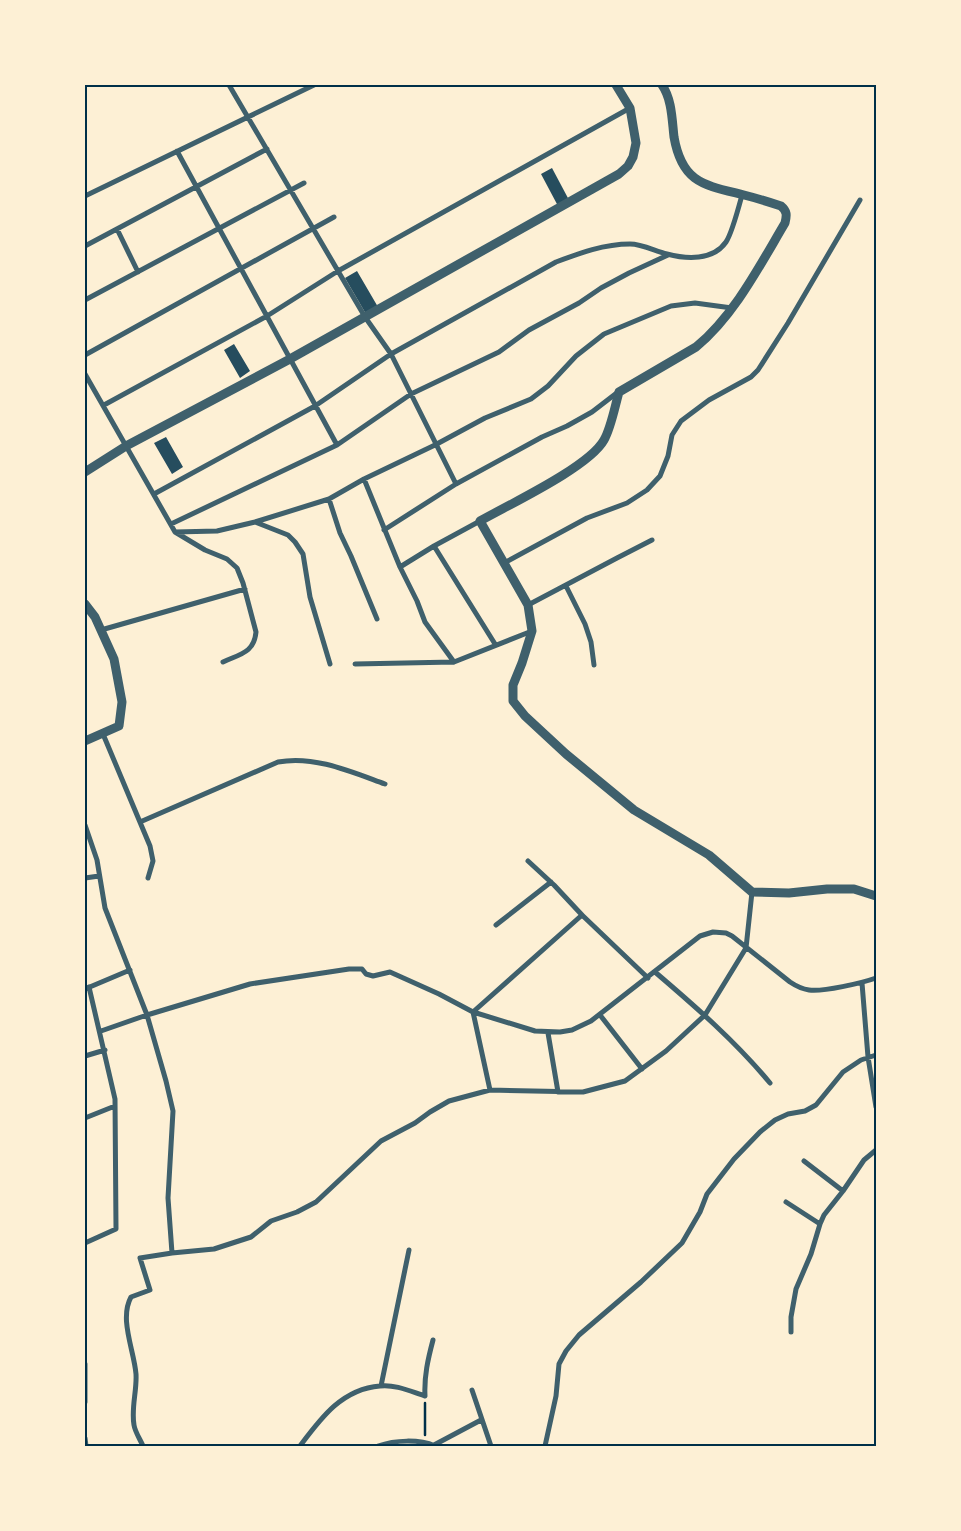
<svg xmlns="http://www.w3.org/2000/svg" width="961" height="1531" font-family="Quicksand,sans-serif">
  <rect width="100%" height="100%" fill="#fdf0d5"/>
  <path fill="#264d5e" d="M 552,168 L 569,200 L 558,206 L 541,174 Z
    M 357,271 L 378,307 L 366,314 L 345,278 Z
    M 234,344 L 250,371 L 240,378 L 224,350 Z
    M 166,437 L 183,467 L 172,474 L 154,443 Z"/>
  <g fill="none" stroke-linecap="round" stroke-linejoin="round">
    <path stroke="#003049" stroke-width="2.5" d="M 425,1403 L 425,1435"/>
    <path stroke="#3f606c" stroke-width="5" d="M 229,85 L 338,271 L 365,317 L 391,354 L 456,484
      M 177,151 L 337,445
      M 85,196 L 314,85
      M 117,229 L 138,272
      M 85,246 L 267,149
      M 85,300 L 304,183
      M 85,355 L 334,217
      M 85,374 L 175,532 L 205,550 L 227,559 L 237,568 L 243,583 L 256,632 C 254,653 240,654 223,662
      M 104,405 L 267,316 L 338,271 L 630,108
      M 364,479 L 400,567 L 417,601 L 425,622 L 454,662
      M 154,494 L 315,406 L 391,354 L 556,262 C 580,253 604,244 630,244 C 642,244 655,251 667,254 C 686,259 713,261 726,242 C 732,233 739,206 742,195
      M 329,499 L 340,533 L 351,556 L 377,619
      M 255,522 L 288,535 L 295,542 L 303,554 L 310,597 L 330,664
      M 171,524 L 337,445 L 411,394 L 499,352 L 529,330 L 579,303 L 601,288 L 629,273 L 668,255
      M 384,530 L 456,484 L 542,437 L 567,426 L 592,412 L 618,392
      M 175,532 L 217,531 L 255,522 L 329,499 L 364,479 L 435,445 L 485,418 L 531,399 L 548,386 L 576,356 L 604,334 L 671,306 L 695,303 L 732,308
      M 434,546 L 495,644
      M 504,563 L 587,518 L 627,503 L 647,490 L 660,476 L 668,456 L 672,435 L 681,421 L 709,400 L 751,377 L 758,370 L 788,323 L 860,200
      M 400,567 L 434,546 L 480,521
      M 566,586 L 585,624 L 591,642 L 594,665
      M 528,605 L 617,558 L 652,540
      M 101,630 L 245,589
      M 355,664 L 454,662 L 532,631
      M 103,734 L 150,846 L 153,861 L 148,878
      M 140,822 L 278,762 C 314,755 352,772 385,784
      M 85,825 L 97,860 L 105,908 L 147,1015 L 166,1081 L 173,1111 L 168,1198 L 172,1253
      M 528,861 L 554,885 L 582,915 L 648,978
      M 85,878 L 99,876
      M 496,925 L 551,882
      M 655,972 C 696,1007 736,1042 770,1083
      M 862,983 L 868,1057 L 876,1107
      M 85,989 L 130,970
      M 473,1012 L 582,915
      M 473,1012 L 490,1090
      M 600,1015 L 642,1069
      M 101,1031 L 147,1015 L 250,984 L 349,969 L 362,969 L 366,974 L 373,976 L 390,972 L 439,994 L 473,1012 L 535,1031 L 560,1032 L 572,1030 L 591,1021 L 700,936 L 713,932 L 726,933 L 732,936 L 790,982 C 796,986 802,989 809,990 C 823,992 862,983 876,978
      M 548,1033 L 558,1092
      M 85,1056 L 105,1050
      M 85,1118 L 115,1106
      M 804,1161 L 843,1191
      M 786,1202 L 820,1224
      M 85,1243 L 116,1229 L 115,1099 L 89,987
      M 791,1332 L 791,1317 L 796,1289 L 811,1254 L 820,1224 L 824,1215 L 843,1191 L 864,1160 L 876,1150
      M 85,1364 L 85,1402
      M 381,1386 L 409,1250
      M 472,1390 L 491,1446
      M 85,1438 L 86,1446
      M 434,1445 L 481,1420
      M 143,1446 C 140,1439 135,1432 134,1425 C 131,1408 137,1391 136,1374 C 134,1350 119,1319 131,1297 L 150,1290 L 140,1258 L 172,1253 L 214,1249 L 251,1237 L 271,1221 L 297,1212 L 316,1202 L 381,1141 L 415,1123 L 430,1112 L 449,1101 L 490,1090 L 583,1092 L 625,1081 L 666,1051 L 705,1015 L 746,948 L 752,892
      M 300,1446 C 321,1418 342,1389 380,1386 C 395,1384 412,1392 425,1396 C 424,1376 428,1359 433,1340
      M 378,1446 C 395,1440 419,1439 435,1446
      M 545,1446 L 556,1396 L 559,1364 L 566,1351 L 579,1335 L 641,1282 L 682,1243 L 700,1212 L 707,1194 L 734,1159 L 760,1132 L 775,1120 L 788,1114 L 805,1111 L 816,1105 L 843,1072 L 861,1060 L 876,1055"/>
    <path stroke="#3f606c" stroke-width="9" d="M 662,85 C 672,99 672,120 674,137 C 682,183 704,185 744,195 C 756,198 769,202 781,206 C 787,211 787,215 785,223 C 760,265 734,316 696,347 L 619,392 C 615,406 611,428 604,440 C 589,467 510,504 480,521 L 528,605 L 532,631 L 522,663 L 513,685 L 513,701 L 525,716 L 566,754 L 634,810 L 709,855 L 752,892 L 789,893 L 827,889 L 854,889 L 876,896
      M 85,472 L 126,446 L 290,359 L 619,174 L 628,166 L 633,157 L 636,143 L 630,108 L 616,85
      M 85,604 L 95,617 L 114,659 L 122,702 L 119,726 L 85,741"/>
  </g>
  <rect width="961" height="1531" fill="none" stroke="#fdf0d5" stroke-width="172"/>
  <rect x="86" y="86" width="789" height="1359" fill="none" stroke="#003049" stroke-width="2"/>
</svg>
